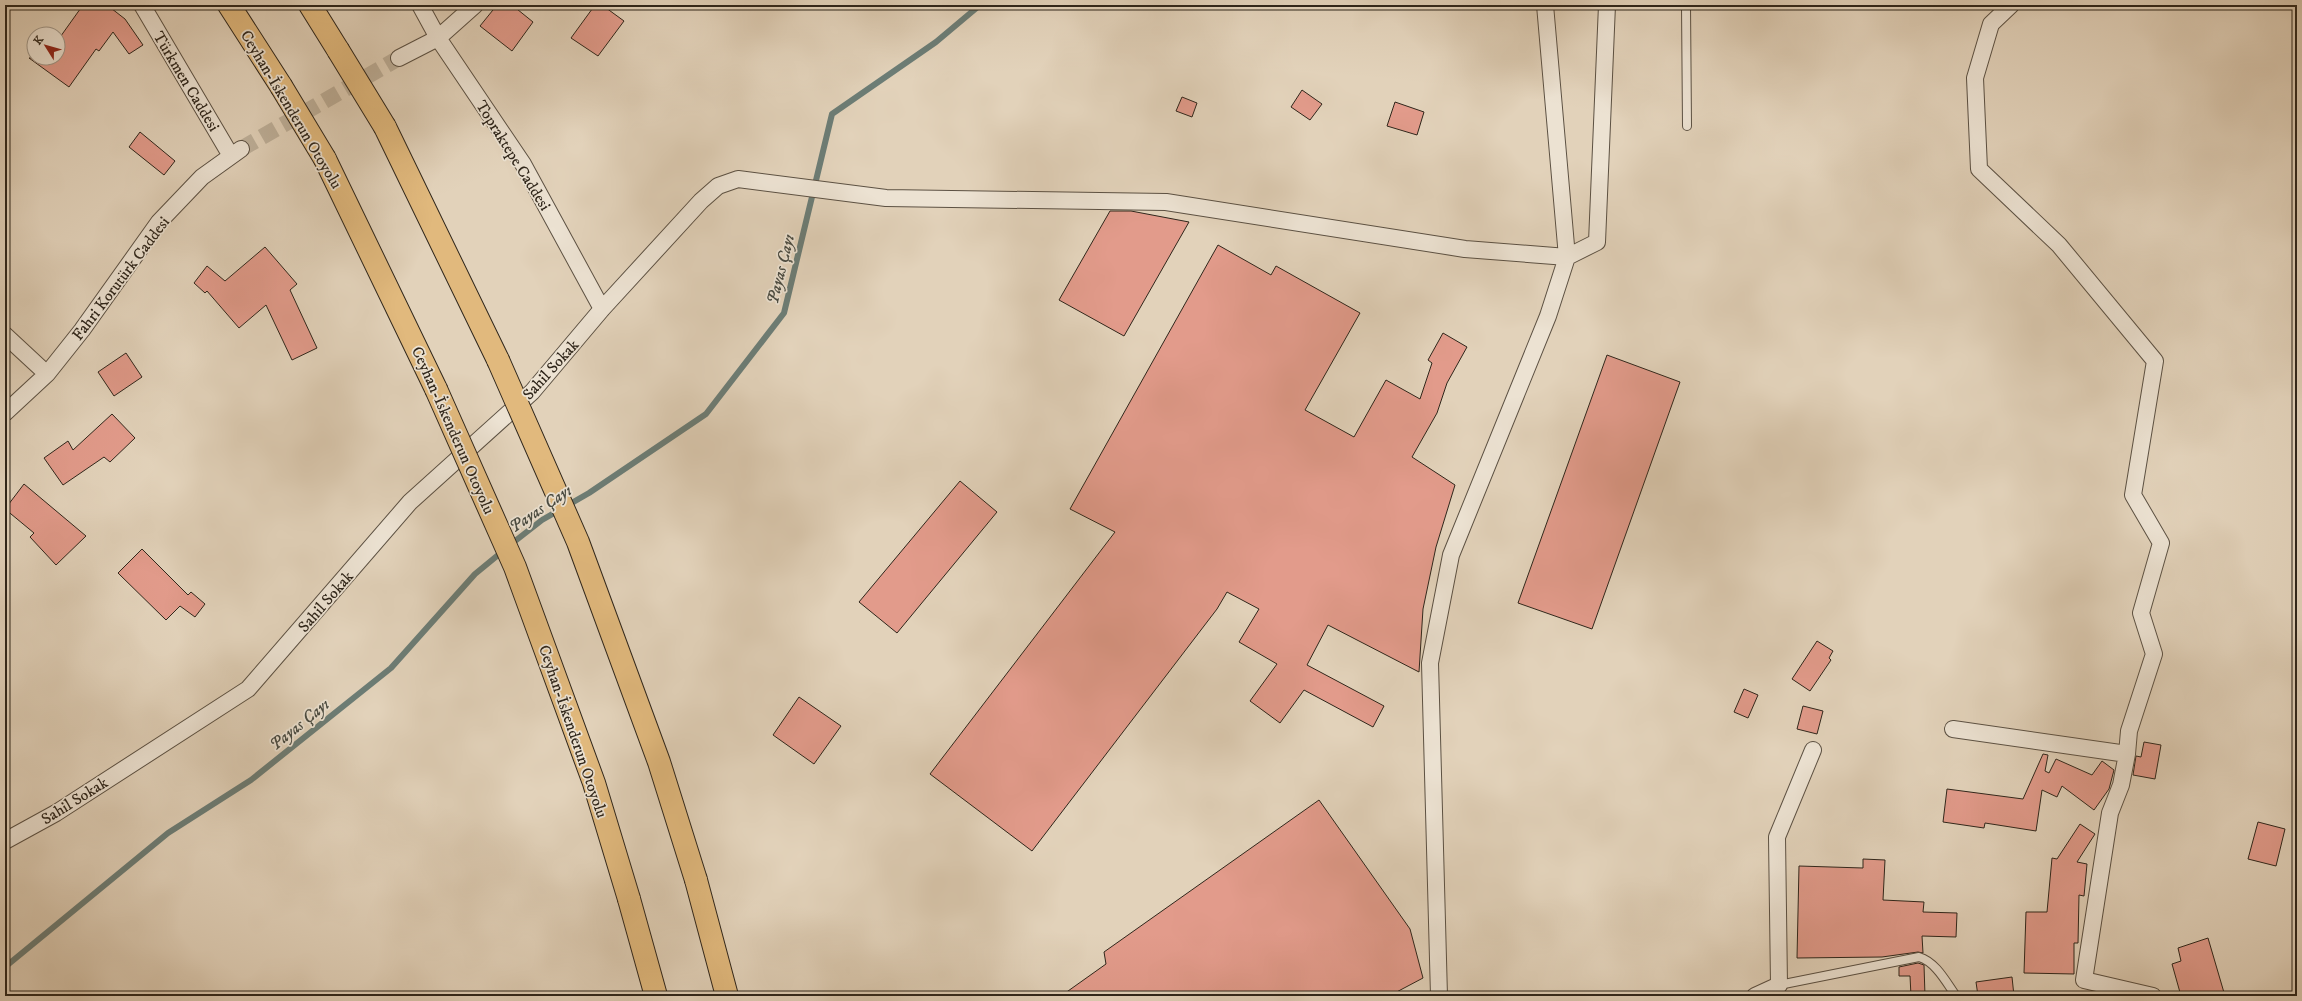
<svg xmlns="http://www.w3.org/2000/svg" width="2302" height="1001" font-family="'IM FELL DW Pica',serif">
  <rect width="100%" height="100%" fill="#e2d2ba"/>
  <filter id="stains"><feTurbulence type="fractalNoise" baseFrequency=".005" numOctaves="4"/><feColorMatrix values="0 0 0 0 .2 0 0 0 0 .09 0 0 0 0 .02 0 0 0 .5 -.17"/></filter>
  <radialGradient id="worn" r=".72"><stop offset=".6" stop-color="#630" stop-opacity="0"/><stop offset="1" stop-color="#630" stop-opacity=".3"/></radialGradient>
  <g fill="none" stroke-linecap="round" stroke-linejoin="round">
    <path stroke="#6c7d76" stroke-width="6" d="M 510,545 L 542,520 L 589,493 L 706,414 L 784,313 L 832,114 L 936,42 L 980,5
      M 5,967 L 168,833 L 251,780 L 391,668 L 475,574 L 503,551"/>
  </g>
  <path fill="#e29b8b" stroke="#2f261b" d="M 83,5 L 107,5 L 125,19 L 143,45 L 129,54 L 113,32 L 99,51 L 96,49 L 69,87 L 29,58 L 58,58 L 58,40 Z
    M 497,5 L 512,5 L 533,22 L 512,51 L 480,26 Z
    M 595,5 L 602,5 L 624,21 L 598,56 L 571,38 Z
    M 1302,90 L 1322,104 L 1310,120 L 1291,107 Z
    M 1182,97 L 1197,103 L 1192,117 L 1176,111 Z
    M 1395,102 L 1424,112 L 1417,135 L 1387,126 Z
    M 140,132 L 175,161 L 164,175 L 129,147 Z
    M 1110,211 L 1131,211 L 1189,222 L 1124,336 L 1059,300 Z
    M 1218,245 L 1271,275 L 1276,266 L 1360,313 L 1305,410 L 1354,437 L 1386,380 L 1420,399 L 1432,363 L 1428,360 L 1443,333 L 1467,347 L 1447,383 L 1437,413 L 1412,457 L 1455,485 L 1436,547 L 1423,609 L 1419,672 L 1328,625 L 1307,665 L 1384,706 L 1373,727 L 1304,690 L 1280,723 L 1250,701 L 1277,664 L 1239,642 L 1259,609 L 1227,592 L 1217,609 L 1032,851 L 930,774 L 1115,532 L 1070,509 Z
    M 265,247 L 297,284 L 290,290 L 317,348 L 292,360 L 266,305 L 239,328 L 207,291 L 205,293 L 194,283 L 207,266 L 225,281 Z
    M 126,353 L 142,377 L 114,396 L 98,372 Z
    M 1607,355 L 1680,382 L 1592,629 L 1518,603 Z
    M 112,414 L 135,438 L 110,462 L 104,457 L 63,485 L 44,458 L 68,441 L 73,450 Z
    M 960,481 L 997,512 L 897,633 L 859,602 Z
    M 24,484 L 86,536 L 56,565 L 30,537 L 34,533 L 5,509 Z
    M 142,549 L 188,595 L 191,592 L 205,604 L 195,617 L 180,606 L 166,620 L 118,573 Z
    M 1817,641 L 1833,651 L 1829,658 L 1831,660 L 1810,691 L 1792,679 Z
    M 1744,689 L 1758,695 L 1748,718 L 1734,712 Z
    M 799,697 L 841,726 L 814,764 L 773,735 Z
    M 1803,706 L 1823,711 L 1817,734 L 1797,729 Z
    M 2144,742 L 2161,745 L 2155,779 L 2133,775 L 2136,756 L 2141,757 Z
    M 2043,754 L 2048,755 L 2045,771 L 2049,773 L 2056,759 L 2092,775 L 2102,761 L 2114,770 L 2109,789 L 2094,810 L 2062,786 L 2057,797 L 2042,790 L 2036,831 L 1985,823 L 1984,828 L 1943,822 L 1947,789 L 2023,799 Z
    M 1319,800 L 1410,929 L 1423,978 L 1389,996 L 1061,996 L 1106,964 L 1104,952 Z
    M 2258,822 L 2285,829 L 2276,866 L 2248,859 Z
    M 2080,824 L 2095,834 L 2077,862 L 2087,864 L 2084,896 L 2079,895 L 2078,943 L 2074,943 L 2074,974 L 2024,973 L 2026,912 L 2047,912 L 2052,858 L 2057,859 Z
    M 1863,859 L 1885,860 L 1883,900 L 1924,902 L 1923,912 L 1957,913 L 1956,937 L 1922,936 L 1923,953 L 1918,952 L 1882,957 L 1797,958 L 1799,866 L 1863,868 Z
    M 2208,938 L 2225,996 L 2181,996 L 2172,964 L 2181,961 L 2178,948 Z
    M 1918,963 L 1924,965 L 1925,996 L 1911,996 L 1910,976 L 1899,976 L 1899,967 Z
    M 2012,977 L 2014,996 L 1978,996 L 1976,982 Z"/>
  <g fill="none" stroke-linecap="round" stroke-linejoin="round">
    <path stroke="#beb09a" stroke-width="16" stroke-dasharray="16 8" stroke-linecap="butt" d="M 241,149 L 399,58"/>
    <defs>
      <path id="lane" d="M 1686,5 L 1687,126
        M 1779,985 L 1919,957 C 1936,962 1946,982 1956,996"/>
      <path id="street" d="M 142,5 L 231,156
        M 420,5 L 438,38 L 523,164 L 602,309
        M 2011,5 L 1991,24 L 1975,78 L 1979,169 L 2059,245 L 2155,361 L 2133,495 L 2161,543 L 2141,613 L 2154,654 L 2129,731 L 2127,754 L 2121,785 L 2110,813 L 2084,980 L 2153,996
        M 399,58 L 438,38 L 475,5
        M 5,335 L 47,374
        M 5,413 L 47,374 L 82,330 L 159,222 L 202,177 L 241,149
        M 1953,729 L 2127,754
        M 5,841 L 56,813 L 248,689 L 410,502 L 532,392 L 602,309 L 701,201 L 718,186 L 738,179 L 886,198 L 1166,202 L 1465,249 L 1567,257 L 1597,242 L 1607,5
        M 1439,996 L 1430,663 L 1451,555 L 1548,316 L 1567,257 L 1545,5
        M 1755,996 L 1779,985 L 1777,837 L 1813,750"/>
      <path id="highway" d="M 229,5 L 281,86
        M 310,5 L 338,50
        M 385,127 L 498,360
        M 325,159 L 436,389
        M 696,880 L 727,996
        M 629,899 L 656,996"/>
    </defs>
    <use href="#lane" stroke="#5c5143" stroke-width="10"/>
    <use href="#street" stroke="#5c5143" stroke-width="18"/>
    <use href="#highway" stroke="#2f261b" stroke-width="24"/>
    <use href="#lane" stroke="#ece2d2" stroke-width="8"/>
    <use href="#street" stroke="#ece2d2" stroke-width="16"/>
    <use href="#highway" stroke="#e1b97d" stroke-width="22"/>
    <defs>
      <path id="highway-bridge" d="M 338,50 L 385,127
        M 281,86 L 325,159
        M 498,360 L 578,542 L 659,762 L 696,880
        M 436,389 L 515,567 L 594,783 L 629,899"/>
    </defs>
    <use href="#highway-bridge" stroke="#2f261b" stroke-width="24" stroke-linecap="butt"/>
    <use href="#highway-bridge" stroke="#e1b97d" stroke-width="22"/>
  </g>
  <g text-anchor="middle" stroke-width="3.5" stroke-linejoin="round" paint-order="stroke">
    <g font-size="16" fill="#2f261b" stroke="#ece2d2">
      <text transform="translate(187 81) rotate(59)" y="6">Türkmen Caddesi</text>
      <text transform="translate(292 109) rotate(59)" y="6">Ceyhan-İskenderun Otoyolu</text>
      <text transform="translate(514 155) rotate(58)" y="6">Topraktepe Caddesi</text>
      <text transform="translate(120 278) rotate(-53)" y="6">Fahri Korutürk Caddesi</text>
      <text transform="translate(550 369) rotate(-48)" y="6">Sahil Sokak</text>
      <text transform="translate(454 430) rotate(66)" y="6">Ceyhan-İskenderun Otoyolu</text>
      <text transform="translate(325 601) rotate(-49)" y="6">Sahil Sokak</text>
      <text transform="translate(574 731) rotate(71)" y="6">Ceyhan-İskenderun Otoyolu</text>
      <text transform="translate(74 800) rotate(-32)" y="6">Sahil Sokak</text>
    </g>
    <g font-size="17" font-style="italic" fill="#484a41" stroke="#ece2d2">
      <text transform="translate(780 269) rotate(-76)" y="6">Payas Çayı</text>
      <text transform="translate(540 508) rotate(-34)" y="6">Payas Çayı</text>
      <text transform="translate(299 724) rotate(-39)" y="6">Payas Çayı</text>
    </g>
  </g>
  <rect width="2302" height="1001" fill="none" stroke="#e2d2ba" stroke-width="20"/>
  <rect x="6" y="6" width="2290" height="989" fill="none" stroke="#2f261b" stroke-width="2"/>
  <rect x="10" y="10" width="2282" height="981" fill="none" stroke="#2f261b"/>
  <g transform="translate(46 46) rotate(307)"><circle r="19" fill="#ece2d2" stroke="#a09789"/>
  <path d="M0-3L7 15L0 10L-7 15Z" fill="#8f2418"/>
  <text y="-6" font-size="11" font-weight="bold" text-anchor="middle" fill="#2f261b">K</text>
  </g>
  <rect width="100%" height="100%" filter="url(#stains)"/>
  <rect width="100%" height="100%" fill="url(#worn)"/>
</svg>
